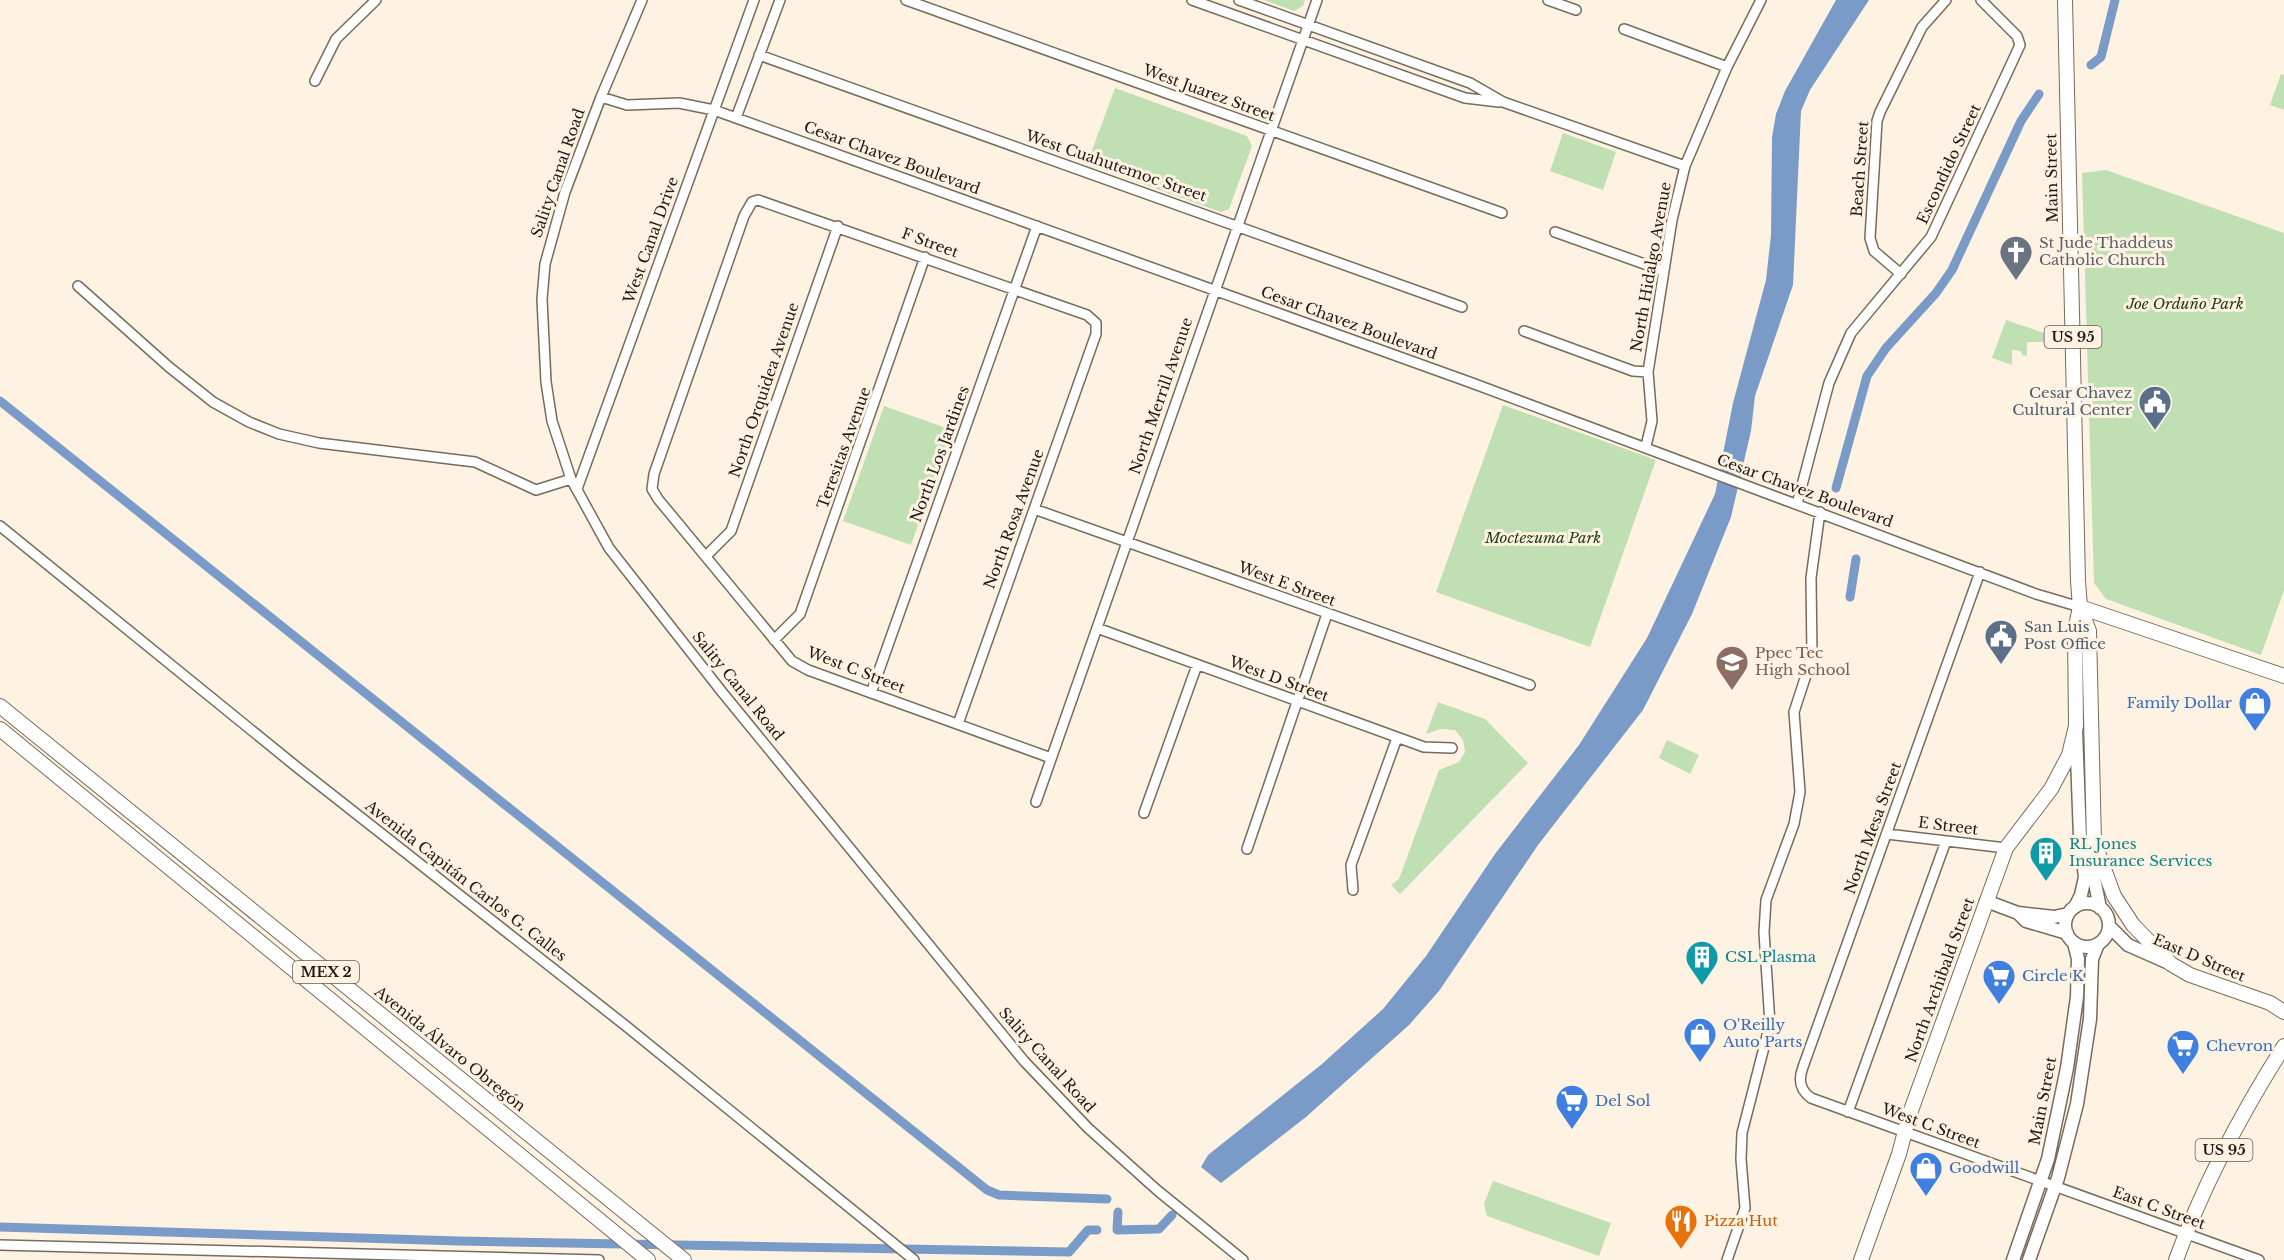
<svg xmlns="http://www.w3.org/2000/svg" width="2284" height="1260" font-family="'Libre Baskerville',serif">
  <rect width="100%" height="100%" fill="#fef2e3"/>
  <path fill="#c0dfb2" d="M 1264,0 L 1305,0 L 1303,6 L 1294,11 Z
    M 2281,74 L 2284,75 L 2284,110 L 2270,105 Z
    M 1115,88 L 1247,136 L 1252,146 L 1229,209 L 1221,212 L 1087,164 Z
    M 1563,133 L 1616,152 L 1603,190 L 1550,171 Z
    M 2106,170 L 2284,233 L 2284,590 L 2261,655 L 2106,599 L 2094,583 L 2082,173 Z
    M 2006,320 L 2047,334 L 2045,342 L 2027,342 L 2027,356 L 2022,355 L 2021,351 L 2012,350 L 2012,365 L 1992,358 Z
    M 1503,405 L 1656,460 L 1590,647 L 1436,592 Z
    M 884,406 L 952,430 L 911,545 L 843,521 Z
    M 1438,702 L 1485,719 L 1528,763 L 1400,894 L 1391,885 L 1399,879 L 1439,770 L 1459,762 L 1465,752 L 1463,740 L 1455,730 L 1441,729 L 1426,734 Z
    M 1667,740 L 1699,755 L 1690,774 L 1659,758 Z
    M 1493,1181 L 1611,1223 L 1599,1256 L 1487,1216 L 1484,1204 Z"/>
  <path fill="#7a9bc8" d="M 1836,0 L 1869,0 L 1810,90 L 1801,111 L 1793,285 L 1755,396 L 1751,431 L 1731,517 L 1692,614 L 1643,710 L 1538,845 L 1439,991 L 1409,1025 L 1306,1117 L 1221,1183 L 1201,1167 L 1208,1155 L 1322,1064 L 1383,1009 L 1426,956 L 1495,854 L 1579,745 L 1647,638 L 1715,494 L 1733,403 L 1766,280 L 1771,235 L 1772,137 L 1776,114 L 1785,91 Z"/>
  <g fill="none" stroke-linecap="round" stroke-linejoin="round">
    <path stroke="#7a9bc8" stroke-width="9" d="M 2091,65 L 2101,57 L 2115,0
      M 0,401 L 987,1190 L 999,1195 L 1107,1199
      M 1836,488 L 1867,376 L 1886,348 L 1936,293 L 1952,270 L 2021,121 L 2039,94
      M 1850,597 L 1856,559
      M 1118,1212 L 1117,1230 L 1159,1229 L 1172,1215
      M 0,1227 L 459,1241 L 1069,1252 L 1088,1230 L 1097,1230"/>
    <defs>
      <path id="minor" d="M 642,0 L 601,97 L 565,192 L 545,264 L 542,299 L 546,382 L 552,421 L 571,479 L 609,548 L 722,692 L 1024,1061 L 1088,1128 L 1157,1190 L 1243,1260
        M 906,0 L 1502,213
        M 1192,0 L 1465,98 L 1499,102
        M 1239,0 L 1470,83 L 1503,102 L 1685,166
        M 1548,0 L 1576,10
        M 1624,29 L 1727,67
        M 759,55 L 1462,307
        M 315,81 L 336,39 L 376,0
        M 601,97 L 627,105 L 679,103 L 714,110 L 1472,383 L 2036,594 L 2080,607
        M 736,118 L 780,0
        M 1555,232 L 1664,271
        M 1901,274 L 1874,251 L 1870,238 L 1877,121 L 1880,112 L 1922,27 L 1946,0
        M 78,286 L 169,367 L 213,402 L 249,422 L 279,434 L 319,443 L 475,462 L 536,490 L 571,479
        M 1524,331 L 1633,371 L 1648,372
        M 1646,446 L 1652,421 L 1648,372 L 1672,220 L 1685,166 L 1727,67 L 1761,0
        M 577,489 L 754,0
        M 1797,504 L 1829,383 L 1851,333 L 1931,237 L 2020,45 L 2017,36 L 1981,0
        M 1034,509 L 1530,685
        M 0,526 L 298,768 L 626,1026 L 914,1260
        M 706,556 L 731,531 L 838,226
        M 1980,572 L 1803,1067 C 1798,1080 1800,1090 1811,1098 L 2259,1260
        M 1097,628 L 1424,747 L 1452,748
        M 774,640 L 800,614 L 925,257
        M 871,693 L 1037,226
        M 958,724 L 1096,334 L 1096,323 L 1087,315 L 758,200 L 752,202 L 744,216 L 654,474 L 652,489 L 658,499 L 792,661 L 808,670 L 1051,758
        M 1036,802 L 1317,0
        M 1144,813 L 1197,665
        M 1887,834 L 2006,848
        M 1247,849 L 1327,614
        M 1353,890 L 1351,865 L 1397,738
        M 1848,1112 L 1946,841
        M 0,1245 L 599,1260
        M 1727,1260 L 1745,1208 L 1741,1159 L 1742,1133 L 1770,1024 L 1764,932 L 1766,900 L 1794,824 L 1800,792 L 1794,712 L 1812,657 L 1811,578 L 1820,512"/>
      <path id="major" d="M 2094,844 L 2094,878 L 2100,908
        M 1986,901 L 2018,913 L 2026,921 L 2067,933
        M2065 925a22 22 0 1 1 44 0a22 22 0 1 1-44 0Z
        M 2075,907 L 2081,895 L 2085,877 L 2080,837 L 2076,730
        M 2018,913 L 2054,917 L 2068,914
        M 2109,926 L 2128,945 L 2171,964
        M 2013,1260 L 2048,1159 L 2067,1068 L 2077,997 L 2078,959 L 2074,943
        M 2029,1260 L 2058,1178 L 2077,1104 L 2090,1019 L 2092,959 L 2098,944"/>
      <path id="highway" d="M 2065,0 L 2078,581 L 2080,607 L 2089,631 L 2094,842 L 2114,896 L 2133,925 L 2171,964 L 2190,975 L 2270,1003 L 2284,1012
        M 2080,607 L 2284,676
        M 0,706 L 684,1260
        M 0,729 L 648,1260
        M 1861,1260 L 1899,1154 L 1909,1116 L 2006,848 L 2051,789 L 2069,755 L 2076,726 L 2075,631 L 2080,607
        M 2176,1260 C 2203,1185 2241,1114 2284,1046"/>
    </defs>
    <use href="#minor" stroke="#786b5b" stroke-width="12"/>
    <use href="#major" stroke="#786b5b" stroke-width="15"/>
    <use href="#highway" stroke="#786b5b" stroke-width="16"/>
    <use href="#minor" stroke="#fff" stroke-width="9"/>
    <use href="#major" stroke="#fff" stroke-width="12"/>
    <use href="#highway" stroke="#fff" stroke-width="14"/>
  </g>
  <defs>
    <symbol id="church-pin" viewBox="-11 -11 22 30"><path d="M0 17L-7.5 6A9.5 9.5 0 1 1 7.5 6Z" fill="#6b7280" stroke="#fef2e3"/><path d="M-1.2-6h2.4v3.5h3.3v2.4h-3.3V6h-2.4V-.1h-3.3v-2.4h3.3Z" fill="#fff"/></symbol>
    <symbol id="civic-pin" viewBox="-11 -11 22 30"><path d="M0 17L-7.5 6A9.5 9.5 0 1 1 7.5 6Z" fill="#5c6f8a" stroke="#fef2e3"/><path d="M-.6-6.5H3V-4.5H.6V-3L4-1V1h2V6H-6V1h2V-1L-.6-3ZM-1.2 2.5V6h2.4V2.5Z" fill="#fff"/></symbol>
    <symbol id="school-pin" viewBox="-11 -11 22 30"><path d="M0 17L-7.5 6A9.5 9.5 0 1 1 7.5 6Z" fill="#8d6e63" stroke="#fef2e3"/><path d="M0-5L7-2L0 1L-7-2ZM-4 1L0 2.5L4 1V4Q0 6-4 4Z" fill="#fff"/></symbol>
    <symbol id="shop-pin" viewBox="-11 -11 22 30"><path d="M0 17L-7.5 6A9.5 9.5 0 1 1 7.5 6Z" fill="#3f7fe0" stroke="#fef2e3"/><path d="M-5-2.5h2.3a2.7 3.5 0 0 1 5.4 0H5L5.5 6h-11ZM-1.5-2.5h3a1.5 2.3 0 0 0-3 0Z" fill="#fff"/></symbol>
    <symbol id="building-pin" viewBox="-11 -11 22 30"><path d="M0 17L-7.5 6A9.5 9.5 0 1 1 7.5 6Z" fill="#0f9aa8" stroke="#fef2e3"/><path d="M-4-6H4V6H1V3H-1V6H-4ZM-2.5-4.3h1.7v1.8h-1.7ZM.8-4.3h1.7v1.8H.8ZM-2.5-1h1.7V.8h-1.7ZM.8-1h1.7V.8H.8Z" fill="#fff"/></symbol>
    <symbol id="supermarket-pin" viewBox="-11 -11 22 30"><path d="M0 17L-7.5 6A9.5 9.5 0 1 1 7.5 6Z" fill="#3f7fe0" stroke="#fef2e3"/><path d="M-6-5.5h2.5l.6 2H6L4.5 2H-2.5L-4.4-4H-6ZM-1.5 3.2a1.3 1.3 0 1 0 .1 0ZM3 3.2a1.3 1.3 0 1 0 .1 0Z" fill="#fff"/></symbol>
    <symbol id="restaurant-pin" viewBox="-11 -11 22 30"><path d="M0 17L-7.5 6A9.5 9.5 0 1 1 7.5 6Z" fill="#e8710a" stroke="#fef2e3"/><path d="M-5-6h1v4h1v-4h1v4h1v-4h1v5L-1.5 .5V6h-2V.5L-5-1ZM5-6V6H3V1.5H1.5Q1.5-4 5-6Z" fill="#fff"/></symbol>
  </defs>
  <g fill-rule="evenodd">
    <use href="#church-pin" x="1997" y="233" width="38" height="52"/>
    <use href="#civic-pin" x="2136" y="383" width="38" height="52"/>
    <use href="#civic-pin" x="1982" y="617" width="38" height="52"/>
    <use href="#school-pin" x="1713" y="643" width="38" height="52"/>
    <use href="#shop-pin" x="2236" y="684" width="38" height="52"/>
    <use href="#building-pin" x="2027" y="834" width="38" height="52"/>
    <use href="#building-pin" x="1683" y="938" width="38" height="52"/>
    <use href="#supermarket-pin" x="1980" y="957" width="38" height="52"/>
    <use href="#shop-pin" x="1681" y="1015" width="38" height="52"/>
    <use href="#supermarket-pin" x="2164" y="1027" width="38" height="52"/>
    <use href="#supermarket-pin" x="1553" y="1082" width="38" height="52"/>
    <use href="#shop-pin" x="1907" y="1149" width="38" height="52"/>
    <use href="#restaurant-pin" x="1662" y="1202" width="38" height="52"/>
  </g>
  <g text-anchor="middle" stroke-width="6" stroke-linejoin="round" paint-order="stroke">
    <g fill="#fef2e3" stroke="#635c52" stroke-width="1.5">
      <rect x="2044.5" y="326" width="57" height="22" rx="4.5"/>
      <rect x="293" y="961" width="66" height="22" rx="4.5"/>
      <rect x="2195.5" y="1139" width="57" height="22" rx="4.5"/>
    </g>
    <g font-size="14" font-weight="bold" fill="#201b14">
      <text x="2073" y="342">US 95</text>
      <text x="326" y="977">MEX 2</text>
      <text x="2224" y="1155">US 95</text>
    </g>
    <g font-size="15" fill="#201b14" stroke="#fef2e3">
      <text transform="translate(1209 93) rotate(20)" y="5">West Juarez Street</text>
      <text transform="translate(892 158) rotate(20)" y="5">Cesar Chavez Boulevard</text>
      <text transform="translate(1949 164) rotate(-65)" y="5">Escondido Street</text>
      <text transform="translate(1116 166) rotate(19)" y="5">West Cuahutemoc Street</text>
      <text transform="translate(1860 169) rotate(-86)" y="5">Beach Street</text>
      <text transform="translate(558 173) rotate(-71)" y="5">Sality Canal Road</text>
      <text transform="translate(2052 178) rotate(-91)" y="5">Main Street</text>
      <text transform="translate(651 240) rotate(-70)" y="5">West Canal Drive</text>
      <text transform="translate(930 243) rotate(20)" y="5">F Street</text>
      <text transform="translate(1651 267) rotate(-80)" y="5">North Hidalgo Avenue</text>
      <text transform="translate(1349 323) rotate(20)" y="5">Cesar Chavez Boulevard</text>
      <text transform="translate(764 390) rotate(-71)" y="5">North Orquidea Avenue</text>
      <text transform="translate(1161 396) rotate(-71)" y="5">North Merrill Avenue</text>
      <text transform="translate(844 448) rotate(-70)" y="5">Teresitas Avenue</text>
      <text transform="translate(940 454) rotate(-70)" y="5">North Los Jardines</text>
      <text transform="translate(1805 491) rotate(20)" y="5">Cesar Chavez Boulevard</text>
      <text transform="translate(1014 519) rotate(-70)" y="5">North Rosa Avenue</text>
      <text transform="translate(1287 584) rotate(20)" y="5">West E Street</text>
      <text transform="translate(856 670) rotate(21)" y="5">West C Street</text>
      <text transform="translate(1279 679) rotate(20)" y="5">West D Street</text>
      <text transform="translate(738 686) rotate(51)" y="5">Sality Canal Road</text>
      <text transform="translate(1948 826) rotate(7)" y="5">E Street</text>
      <text transform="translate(1873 828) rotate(-70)" y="5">North Mesa Street</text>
      <text transform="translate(466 881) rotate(38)" y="5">Avenida Capitán Carlos G. Calles</text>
      <text transform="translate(2199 958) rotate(23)" y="5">East D Street</text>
      <text transform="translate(1940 980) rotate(-70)" y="5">North Archibald Street</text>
      <text transform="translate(450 1049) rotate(39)" y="5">Avenida Álvaro Obregón</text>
      <text transform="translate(1047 1060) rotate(48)" y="5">Sality Canal Road</text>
      <text transform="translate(2043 1101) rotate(-79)" y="5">Main Street</text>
      <text transform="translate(1931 1126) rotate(20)" y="5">West C Street</text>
      <text transform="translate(2159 1208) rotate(20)" y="5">East C Street</text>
    </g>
    <g font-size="15" fill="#5b616d" stroke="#fef2e3" text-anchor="start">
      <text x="2039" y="248">St Jude Thaddeus<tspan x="2039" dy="17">Catholic Church</tspan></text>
    </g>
    <g font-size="15" font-style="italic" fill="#1f3f0c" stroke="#fef2e3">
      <text x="2185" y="309">Joe Orduño Park</text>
      <text x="1543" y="543">Moctezuma Park</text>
    </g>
    <g font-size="15" fill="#4e5e75" stroke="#fef2e3" text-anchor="end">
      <text x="2132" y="398">Cesar Chavez<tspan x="2132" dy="17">Cultural Center</tspan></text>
      <text x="2024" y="632" text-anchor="start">San Luis<tspan x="2024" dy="17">Post Office</tspan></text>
    </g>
    <g font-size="15" fill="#785e54" stroke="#fef2e3" text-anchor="start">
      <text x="1755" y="658">Ppec Tec<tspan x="1755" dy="17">High School</tspan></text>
    </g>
    <g font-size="15" fill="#366cbe" stroke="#fef2e3" text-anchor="start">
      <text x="2232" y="708" text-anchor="end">Family Dollar</text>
      <text x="2022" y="981">Circle K</text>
      <text x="1723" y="1030">O'Reilly<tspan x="1723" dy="17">Auto Parts</tspan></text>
      <text x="2206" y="1051">Chevron</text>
      <text x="1595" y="1106">Del Sol</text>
      <text x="1949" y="1173">Goodwill</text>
    </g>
    <g font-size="15" fill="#0d838f" stroke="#fef2e3" text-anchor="start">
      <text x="2069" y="849">RL Jones<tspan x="2069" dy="17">Insurance Services</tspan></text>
      <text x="1725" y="962">CSL Plasma</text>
    </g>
    <g font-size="15" fill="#c56008" stroke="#fef2e3" text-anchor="start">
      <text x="1704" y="1226">Pizza Hut</text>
    </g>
  </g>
</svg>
